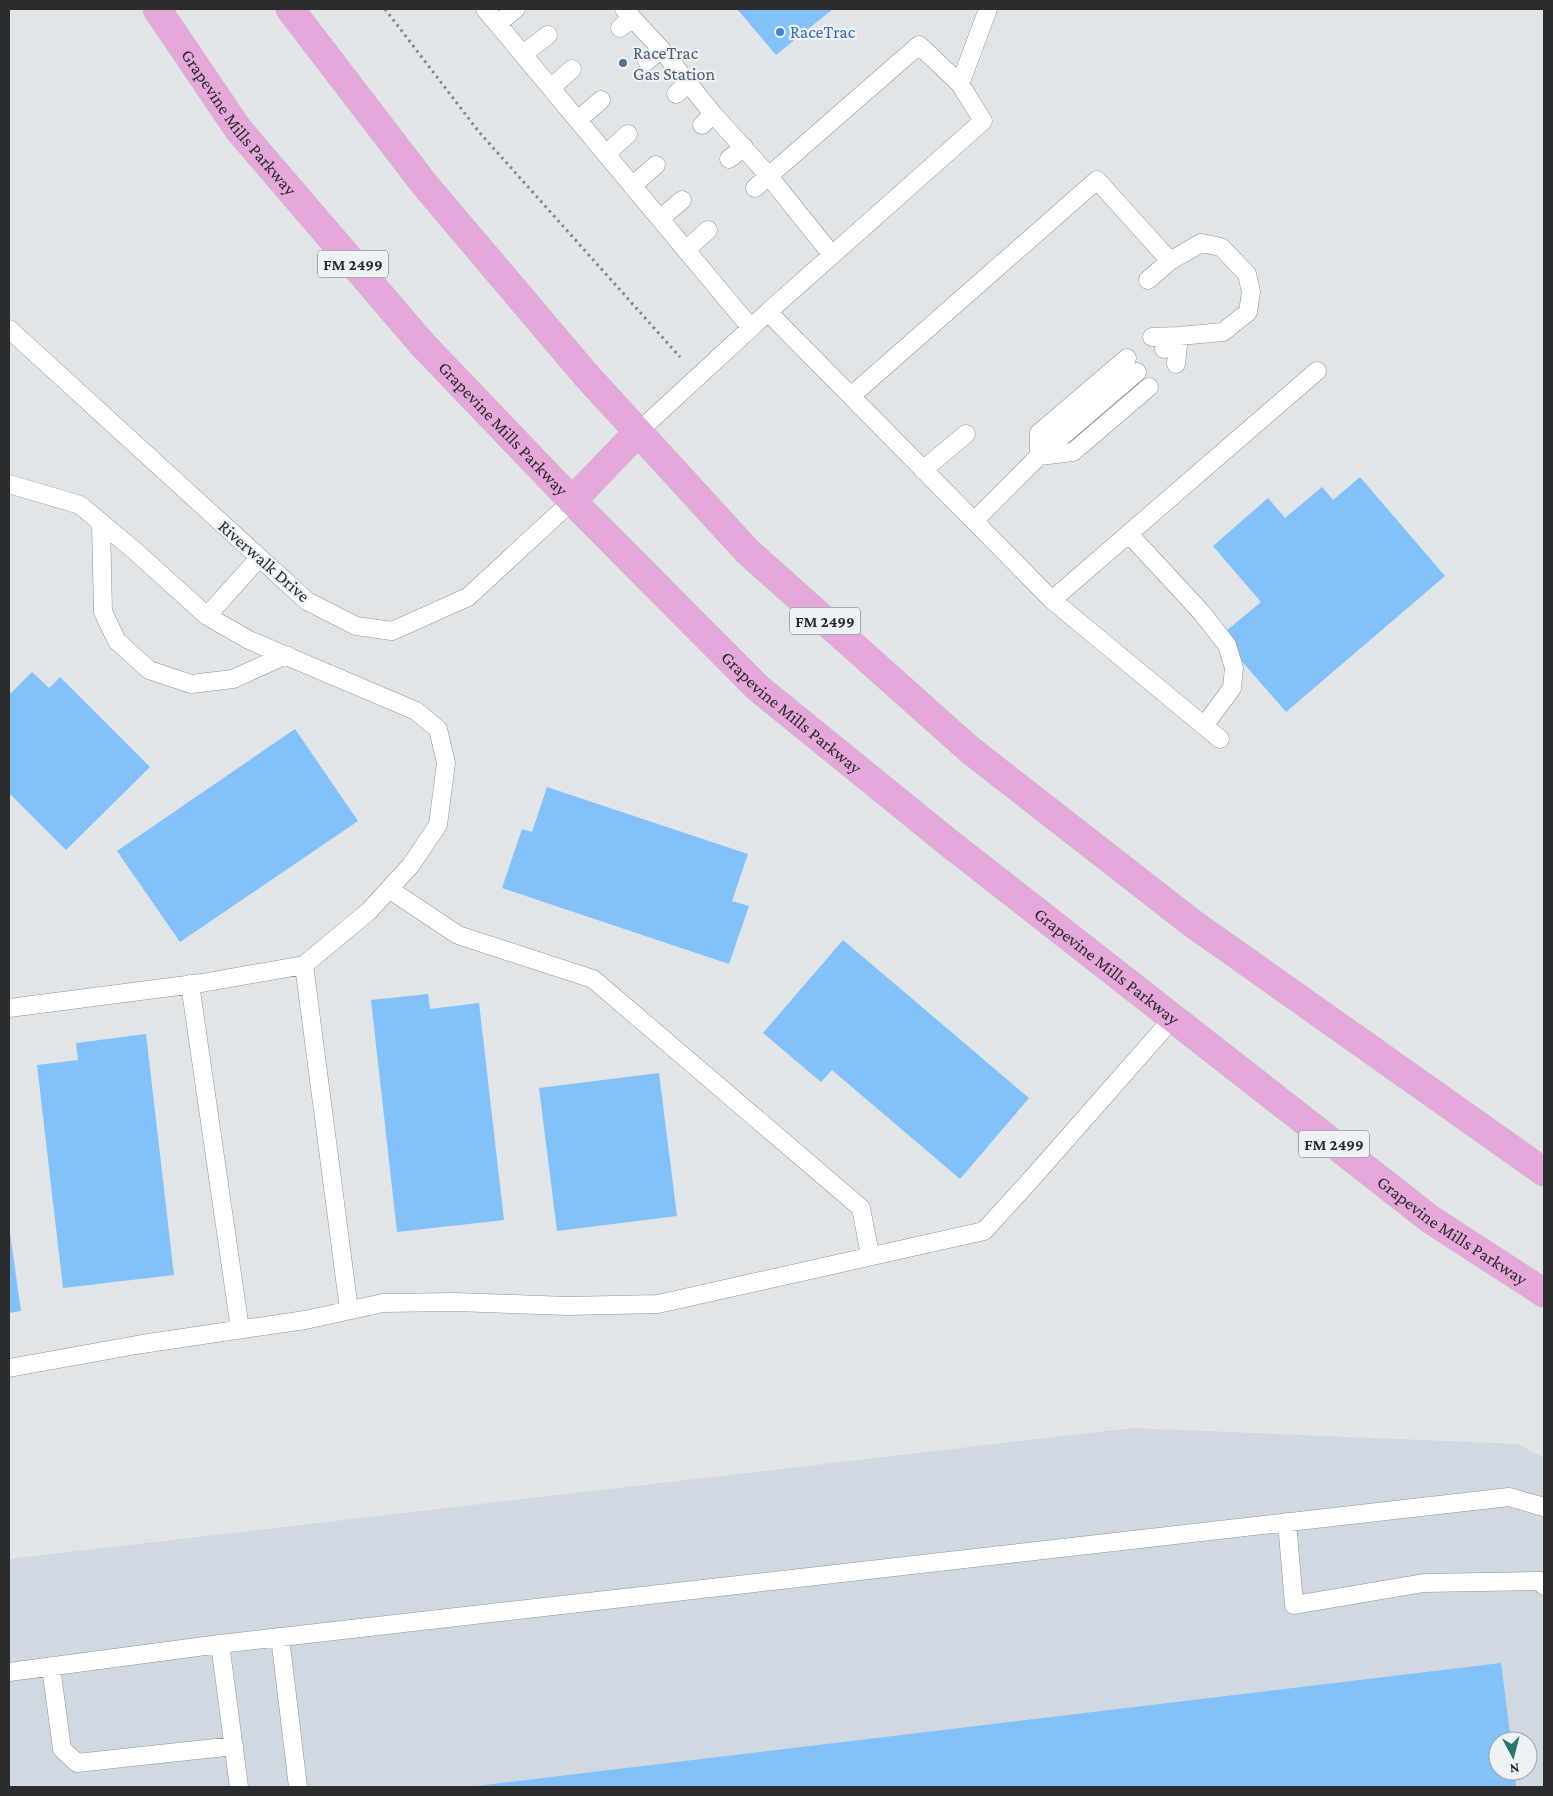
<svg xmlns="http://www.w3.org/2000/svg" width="1553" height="1796" font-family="'Crimson Pro',serif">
  <rect width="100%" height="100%" fill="#e1e5e8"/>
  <path fill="#d0d8e1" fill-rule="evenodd" d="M 1132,1428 L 1518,1444 L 1544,1458 L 1544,1787 L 9,1787 L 9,1559 ZM 1498,1741 L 1528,1741 L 1528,1771 L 1498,1771 Z"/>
  <path fill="#82c1f9" d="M 737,9 L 833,9 L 776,55 Z
    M 1360,477 L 1445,576 L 1286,712 L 1220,636 L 1261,602 L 1213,546 L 1268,498 L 1285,518 L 1322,487 L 1333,500 Z
    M 32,672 L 49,688 L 60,677 L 150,767 L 66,850 L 9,793 L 9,695 Z
    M 295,729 L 358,821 L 180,942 L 117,851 Z
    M 547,787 L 748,854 L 732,901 L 749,906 L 729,964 L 502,888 L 522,829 L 532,832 Z
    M 843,940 L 1029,1098 L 960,1179 L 832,1070 L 821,1082 L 763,1033 Z
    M 428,994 L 430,1009 L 479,1003 L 504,1220 L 397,1232 L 371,1000 Z
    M 146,1034 L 174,1275 L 63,1288 L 37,1065 L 78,1060 L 76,1043 Z
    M 659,1073 L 677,1216 L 557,1231 L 539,1088 Z
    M 9,1226 L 21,1311 L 9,1313 Z
    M 1501,1663 L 1511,1741 L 1498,1741 L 1498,1771 L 1514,1771 L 1516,1787 L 468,1787 Z"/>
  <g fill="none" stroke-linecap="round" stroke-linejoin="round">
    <defs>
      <path id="lane" d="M 485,9 L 751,328
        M 624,9 L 661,49 L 713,114 L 768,175 L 832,255
        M 497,24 L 516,9
        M 620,28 L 632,18
        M 523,54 L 548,35
        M 647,61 L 661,49
        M 960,84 L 988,9
        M 551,88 L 572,69
        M 676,94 L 688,83
        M 578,120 L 601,100
        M 702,125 L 713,114
        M 606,154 L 628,134
        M 729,159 L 744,147
        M 632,186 L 656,165
        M 660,219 L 682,200
        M 686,250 L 708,230
        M 1148,280 L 1170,261 L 1201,243 L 1221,247 L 1247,274 L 1251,292 L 1248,312 L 1223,332 L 1179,336 L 1164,349
        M 768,312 L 1052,600 L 1220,739
        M 9,329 L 307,601 L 356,626 L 392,631 L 468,597 L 572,501
        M 1152,337 L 1179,336 L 1176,364
        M 1127,358 L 1039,433 L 1039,456 L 1073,452 L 1149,387
        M 851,396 L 1097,180 L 1170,261
        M 638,432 L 768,312 L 983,121 L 960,84 L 919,45 L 755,188
        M 923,470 L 966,434
        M 9,484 L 80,505 L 135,551 L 207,616 L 259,558
        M 974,521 L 1039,456 L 1137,372
        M 101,523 L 103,612 L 117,641 L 149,670 L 191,684 L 233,679 L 286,655
        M 1129,534 L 1202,613 L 1227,645 L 1234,668 L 1232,688 L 1204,726
        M 1052,600 L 1317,371
        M 389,889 L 458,935 L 593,979 L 861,1208 L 870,1255
        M 304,965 L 349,1310
        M 190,984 L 240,1329
        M 9,1008 L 202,983 L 304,965 L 369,911 L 411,865 L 438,825 L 446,763 L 438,729 L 416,711 L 249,640 L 207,616
        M 9,1368 L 142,1344 L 305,1320 L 383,1303 L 455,1302 L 568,1306 L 658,1304 L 984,1231 L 1035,1175 L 1173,1018
        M 1287,1522 L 1294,1605 L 1424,1583 L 1540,1581 L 1544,1586
        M 280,1637 L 298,1787
        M 51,1667 L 62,1749 L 77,1763 L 234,1746
        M 9,1672 L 220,1644
        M 239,1787 L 220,1644 L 1509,1497 L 1544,1507"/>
      <g id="primary">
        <path id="s1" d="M 157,9 L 238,129 L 423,345 L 582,511 L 758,688 L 949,843 L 1430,1219 L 1544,1293"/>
        <path d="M 290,9 L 425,185 L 586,375 L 748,552 L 970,750 L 1192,923 L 1544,1172"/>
        <path d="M 572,501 L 638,432"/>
      </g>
    </defs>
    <use href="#lane" stroke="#919497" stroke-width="19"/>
    <use href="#primary" stroke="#bfc0c0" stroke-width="29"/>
    <path stroke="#848688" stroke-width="3" stroke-dasharray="2.5 4" stroke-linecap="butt" d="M 385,9 L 479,132 L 680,357"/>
    <use href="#lane" stroke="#fff" stroke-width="18"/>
    <use href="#primary" stroke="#e6a8da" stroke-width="28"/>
  </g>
  <circle fill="#3f7fe0" stroke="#eef2f5" stroke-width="2" cx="780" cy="32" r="5"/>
  <circle fill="#5c6f8a" stroke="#eef2f5" stroke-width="2" cx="623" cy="63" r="5"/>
  <g text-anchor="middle" stroke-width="4.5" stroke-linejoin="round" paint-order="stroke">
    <g fill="#eef2f5" stroke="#666769" stroke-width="1">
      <rect x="318" y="250.5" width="70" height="27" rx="4"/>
      <rect x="790" y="607.5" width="70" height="27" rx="4"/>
      <rect x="1299" y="1130.5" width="70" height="27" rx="4"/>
    </g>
    <g font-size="16" font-weight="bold" fill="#2b2c2d">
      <text x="353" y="270">FM 2499</text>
      <text x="825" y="627">FM 2499</text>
      <text x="1334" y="1150">FM 2499</text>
    </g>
    <g font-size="18" fill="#366cbe" stroke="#eef2f5" text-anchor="start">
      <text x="790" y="38">RaceTrac</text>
    </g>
    <g font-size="18" fill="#4e5e75" stroke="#eef2f5" text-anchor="start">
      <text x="633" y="59">RaceTrac<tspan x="633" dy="21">Gas Station</tspan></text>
    </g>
    <g font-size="18" fill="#2b2c2d" stroke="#eef2f5">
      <text dy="6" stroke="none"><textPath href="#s1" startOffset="140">Grapevine Mills Parkway</textPath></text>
      <text dy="6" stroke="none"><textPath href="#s1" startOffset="545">Grapevine Mills Parkway</textPath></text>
      <text transform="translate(264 561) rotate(41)" y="6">Riverwalk Drive</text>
      <text dy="6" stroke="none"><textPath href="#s1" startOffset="950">Grapevine Mills Parkway</textPath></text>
      <text dy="6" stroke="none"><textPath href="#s1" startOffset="1355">Grapevine Mills Parkway</textPath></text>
      <text dy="6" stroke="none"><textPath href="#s1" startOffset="1790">Grapevine Mills Parkway</textPath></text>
    </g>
  </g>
  <rect width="1553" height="1796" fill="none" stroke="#2b2c2d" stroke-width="20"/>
  <g transform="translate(1513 1756) rotate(173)"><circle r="24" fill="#eef2f5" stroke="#a0a3a5"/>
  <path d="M0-4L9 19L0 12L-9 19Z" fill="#2c746e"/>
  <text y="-8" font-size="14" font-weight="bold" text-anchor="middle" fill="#2b2c2d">N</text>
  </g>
</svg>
